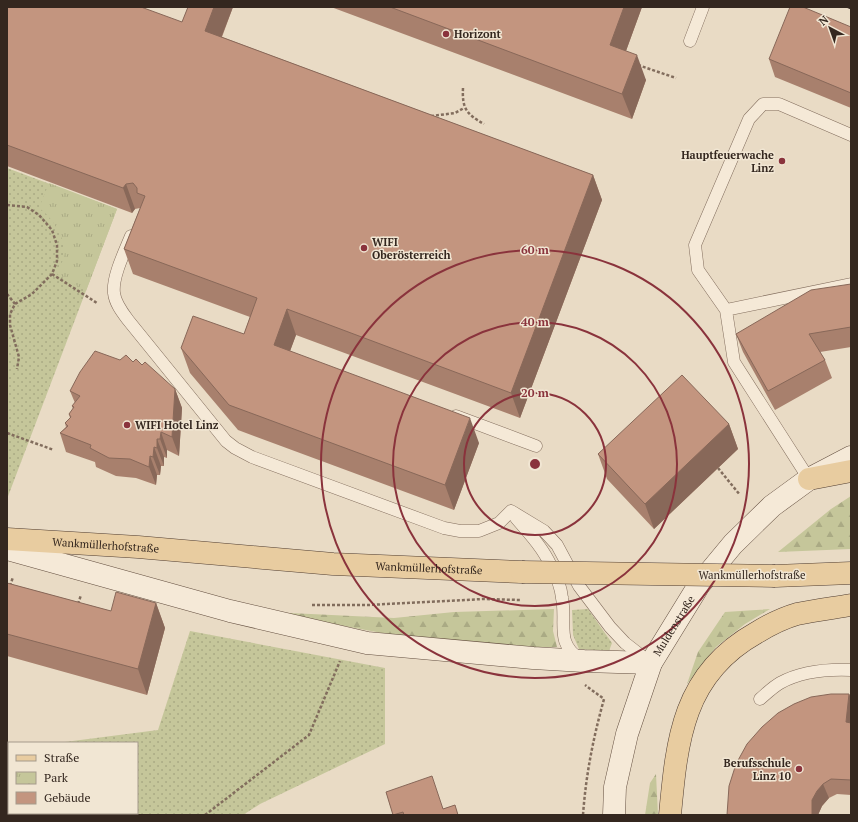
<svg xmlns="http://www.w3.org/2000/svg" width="858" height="822" font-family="'PT Serif',serif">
  <defs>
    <pattern id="grass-dots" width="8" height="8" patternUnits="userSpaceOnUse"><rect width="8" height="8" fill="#c5c69a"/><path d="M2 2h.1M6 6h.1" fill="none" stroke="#aaaa84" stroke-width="1.8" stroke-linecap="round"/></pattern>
    <pattern id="forest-firs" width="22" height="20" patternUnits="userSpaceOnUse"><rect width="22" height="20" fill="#c5c69a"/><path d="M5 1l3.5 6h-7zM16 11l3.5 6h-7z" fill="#aaaa84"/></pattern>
    <pattern id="park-tufts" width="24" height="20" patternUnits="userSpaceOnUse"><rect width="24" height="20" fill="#c5c69a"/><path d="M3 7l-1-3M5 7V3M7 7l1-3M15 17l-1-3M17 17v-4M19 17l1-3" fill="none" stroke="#aaaa84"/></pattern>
  </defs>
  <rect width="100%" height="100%" fill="#e9dbc5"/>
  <path fill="url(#grass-dots)" d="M 7,168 L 117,209 L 7,499 Z
    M 588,609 L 612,643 L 609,651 L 579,649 L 573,635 L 572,610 Z
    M 190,631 L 385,668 L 385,744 L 260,804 L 243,815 L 7,815 L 7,749 L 9,749 L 9,813 L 137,813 L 137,743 L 57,743 L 158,730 Z"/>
  <path fill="url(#forest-firs)" d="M 851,496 L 851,549 L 778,552 L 831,509 Z
    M 554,609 L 553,631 L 557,647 L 514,647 L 398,636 L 269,612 L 394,618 L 454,612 Z
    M 770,609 L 745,624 L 716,647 L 687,684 L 698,652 L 725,612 Z
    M 656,774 L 658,815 L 645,815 L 650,783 Z"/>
  <path fill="url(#park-tufts)" d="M 49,183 L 117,209 L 86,291 L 57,274 C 60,266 65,258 65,250 C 63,235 51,216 39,208 Z"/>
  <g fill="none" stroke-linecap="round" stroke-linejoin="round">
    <defs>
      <path id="lane" d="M 690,41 L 703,7
        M 131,236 C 125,251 112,277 114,293 C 115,303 122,312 128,320 L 226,441 L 235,448 L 252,457 L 444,528 L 460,531 L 479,531 L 499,523 L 511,511
        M 726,310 L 851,284
        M 456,416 L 536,446
        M 809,479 L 734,362 L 726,310 L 698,270 L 695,245 L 749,119 L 763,104 L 779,104 L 851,135
        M 511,511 L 544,531 L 557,545 L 579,586 L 610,627 L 625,643 L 648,661
        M 516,518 C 529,533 543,548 551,566 C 556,575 561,588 562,598 C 567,623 555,643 580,659
        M 760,699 C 767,693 773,687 780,683 C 802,671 827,669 851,670"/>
      <g id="secondary">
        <path d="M 7,549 L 230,611 L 367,643 L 533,658 L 584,661 L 651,663"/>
        <path id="s1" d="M 614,815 L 615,787 L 627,734 L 651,663 L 699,585 L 733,544 L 772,506 L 809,479 L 851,457"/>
      </g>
      <g id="primary">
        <path d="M 809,479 L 851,471"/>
        <path id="s2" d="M 7,539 L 138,547 L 333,564 L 522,572"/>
        <path d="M 775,576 L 851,573"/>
        <path d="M 670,815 C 677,739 683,674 756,633 C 769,625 783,618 797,614 C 815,610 833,608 851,605"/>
      </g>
    </defs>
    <use href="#lane" stroke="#826d5d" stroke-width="13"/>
    <use href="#secondary" stroke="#644f40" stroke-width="23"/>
    <use href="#primary" stroke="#503d31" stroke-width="23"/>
    <path stroke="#826d5d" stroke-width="2.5" stroke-dasharray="3 2" stroke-linecap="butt" d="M 638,65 L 676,78
      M 463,88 C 462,108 466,114 484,124
      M 431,116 L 455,113 L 464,108
      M 7,205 L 27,207 L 39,215 L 52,230 L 57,245 L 57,261 L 52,274 L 32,294 L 15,304 L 10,314 L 10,325 L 19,357 L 17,369
      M 52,274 L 97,303
      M 7,294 L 15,304
      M 7,433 L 54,450
      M 718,468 L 740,495
      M 10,586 L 13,577
      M 78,604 L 81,595
      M 312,605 L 368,605 L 484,599 L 520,600
      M 7,806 L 9,808
      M 21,813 L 25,815
      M 205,815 L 309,735 L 340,661
      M 583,815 C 586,774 593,739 604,699 L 585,685"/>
    <use href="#lane" stroke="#f5e9d7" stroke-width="12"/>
    <use href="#secondary" stroke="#f5e9d7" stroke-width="22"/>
    <use href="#primary" stroke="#e8cca0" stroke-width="22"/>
    <path stroke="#34271f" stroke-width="1" d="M 846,7 L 851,9"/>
    <defs>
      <path id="primary-bridge" d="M 522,572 L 775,576"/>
    </defs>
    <use href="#primary-bridge" stroke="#503d31" stroke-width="23" stroke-linecap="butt"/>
    <use href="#primary-bridge" stroke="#e8cca0" stroke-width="22"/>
  </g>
  <path fill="#a8806d" d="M 7,7 L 182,22 L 188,7 L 233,7 L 222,37 L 593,175 L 602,200 L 520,418 L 296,335 L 290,351 L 479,443 L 454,510 L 238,430 L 190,373 L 181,348 L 244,334 L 250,317 L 133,274 L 124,249 L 140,208 L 135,209 L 132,213 L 7,166 Z
    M 331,7 L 642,7 L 626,51 L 646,80 L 632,119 Z
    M 851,27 L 851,108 L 775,77 L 769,59 Z
    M 851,284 L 851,347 L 820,352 L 825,360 L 832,378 L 775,410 L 743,352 L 736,334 Z
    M 120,360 L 133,362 L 142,365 L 175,389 L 182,408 L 179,456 L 167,450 L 167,458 L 164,457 L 164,466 L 161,466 L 160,475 L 157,475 L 156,485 L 136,478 L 116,476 L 96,467 L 95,462 L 66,452 L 60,433 L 66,427 L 65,423 L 70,418 L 69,414 L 73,409 L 72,406 L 75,403 L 70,391 Z
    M 729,424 L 738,449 L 654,529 L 607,479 L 598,454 Z
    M 7,583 L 111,611 L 156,603 L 165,628 L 147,695 L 7,656 Z
    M 849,694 L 851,698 L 851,795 L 837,794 L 829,798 L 822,806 L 818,815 L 727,815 Z
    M 386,792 L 443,809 L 455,805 L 458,815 L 393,815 Z"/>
  <path fill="#886859" d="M 214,7 L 233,7 L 214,56 L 205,31 Z
    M 624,7 L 642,7 L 619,70 L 610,45 Z
    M 637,55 L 646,80 L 632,119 L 622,94 Z
    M 593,175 L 602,200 L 520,418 L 511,393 Z
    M 126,184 L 135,209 L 132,213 L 123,188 Z
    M 287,309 L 296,335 L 283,370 L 274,345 Z
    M 175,389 L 182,408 L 179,456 L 172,437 Z
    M 470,418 L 479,443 L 454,510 L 445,485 Z
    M 729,424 L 738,449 L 654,529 L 645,504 Z
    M 161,432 L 167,450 L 167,458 L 160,439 Z
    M 157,439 L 164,457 L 164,466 L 157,448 Z
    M 154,447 L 161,466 L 160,475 L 153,457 Z
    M 150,456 L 157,475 L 156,485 L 149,467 Z
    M 156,603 L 165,628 L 147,695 L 138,669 Z
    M 849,694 L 851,698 L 851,736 L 846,722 Z
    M 823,784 L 829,798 L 822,806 L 818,815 L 812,815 L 812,800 L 817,791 Z"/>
  <path fill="#c3957f" stroke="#886859" d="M 7,7 L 141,7 L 182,22 L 188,7 L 214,7 L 205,31 L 593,175 L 511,393 L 287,309 L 274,345 L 470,418 L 445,485 L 229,405 L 181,348 L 193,316 L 244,334 L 257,298 L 124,249 L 145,196 L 137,193 L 137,188 L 133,183 L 126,184 L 123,188 L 7,145 Z
    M 390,7 L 624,7 L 610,45 L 637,55 L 622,94 Z
    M 790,7 L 803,7 L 851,27 L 851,93 L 769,59 Z
    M 851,284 L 851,327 L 809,334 L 825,360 L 768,391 L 736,334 L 811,290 Z
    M 95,351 L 120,360 L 126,355 L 133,362 L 136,359 L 142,365 L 145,362 L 175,389 L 172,437 L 161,432 L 160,439 L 157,439 L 157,448 L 154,447 L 153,457 L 150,456 L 149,467 L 130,459 L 109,458 L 90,448 L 91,445 L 60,433 L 68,426 L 65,423 L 71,417 L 69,414 L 74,407 L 72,406 L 80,396 L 70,391 L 80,372 Z
    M 682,375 L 729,424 L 645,504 L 598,454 Z
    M 7,583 L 111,611 L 116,592 L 156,603 L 138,669 L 7,634 Z
    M 831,694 L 849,694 L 846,722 L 851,723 L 851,780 L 831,779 L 823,784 L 817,791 L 812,800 L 812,815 L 727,815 L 729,786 L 736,764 L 747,744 L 762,727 L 778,713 L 794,704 L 811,697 Z
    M 432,776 L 443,809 L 455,805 L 458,815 L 404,815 L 403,812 L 393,815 L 386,792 Z"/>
  <g fill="none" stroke="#8a333c" stroke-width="2">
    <circle cx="535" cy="464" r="71"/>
    <circle cx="535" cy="464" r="142"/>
    <circle cx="535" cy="464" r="214"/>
  </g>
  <g fill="#8a333c" stroke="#f1e6d3" stroke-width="1.5">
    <circle cx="446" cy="34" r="4"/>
    <circle cx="782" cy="161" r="4"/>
    <circle cx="364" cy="248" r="4"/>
    <circle cx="127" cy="425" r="4"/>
    <circle cx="799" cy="769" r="4"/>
  </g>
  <g text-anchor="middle" stroke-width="3" stroke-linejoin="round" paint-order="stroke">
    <g font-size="11" font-weight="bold" fill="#34271f" stroke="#f1e6d3" text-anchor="start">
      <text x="454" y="38">Horizont</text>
      <text x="774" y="159" text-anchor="end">Hauptfeuerwache<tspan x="774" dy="13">Linz</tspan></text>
      <text x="372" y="246">WIFI<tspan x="372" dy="13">Oberösterreich</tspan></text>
      <text x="135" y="429">WIFI Hotel Linz</text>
      <text x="791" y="767" text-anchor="end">Berufsschule<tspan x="791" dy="13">Linz 10</tspan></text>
    </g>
    <g font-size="11" fill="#34271f" stroke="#f1e6d3">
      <text dy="4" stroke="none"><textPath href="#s2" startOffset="99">Wankmüllerhofstraße</textPath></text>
      <text dy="4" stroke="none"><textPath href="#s2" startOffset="423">Wankmüllerhofstraße</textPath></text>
      <text x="752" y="579">Wankmüllerhofstraße</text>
      <text dy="4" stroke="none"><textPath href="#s1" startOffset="201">Muldenstraße</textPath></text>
    </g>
  </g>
  <circle cx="535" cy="464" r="6" fill="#8a333c" stroke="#f1e6d3" stroke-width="2"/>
  <g font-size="12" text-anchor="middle" font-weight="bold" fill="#8a333c" stroke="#f1e6d3" stroke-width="3" stroke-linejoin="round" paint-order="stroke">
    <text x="535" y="254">60 m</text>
    <text x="535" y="326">40 m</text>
    <text x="535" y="397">20 m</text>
  </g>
  <rect width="858" height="822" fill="none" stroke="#34271f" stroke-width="16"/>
  <rect x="8" y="742" width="130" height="72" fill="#f1e6d3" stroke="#a59a8b"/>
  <rect x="16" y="755" width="20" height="6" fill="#e8cca0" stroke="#a59a8b"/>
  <text x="44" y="762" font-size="12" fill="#34271f">Straße</text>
  <rect x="16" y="772" width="20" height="12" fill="url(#park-tufts)" stroke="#a59a8b"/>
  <text x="44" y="782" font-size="12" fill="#34271f">Park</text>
  <rect x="16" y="792" width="20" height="12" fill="#c3957f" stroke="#a59a8b"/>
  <text x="44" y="802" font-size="12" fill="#34271f">Gebäude</text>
  <g transform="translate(830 28) rotate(319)" stroke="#f1e6d3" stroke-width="3" paint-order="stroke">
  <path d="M0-3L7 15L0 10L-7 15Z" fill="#34271f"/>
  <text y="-6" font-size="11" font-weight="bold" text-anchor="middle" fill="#34271f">N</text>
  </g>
</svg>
